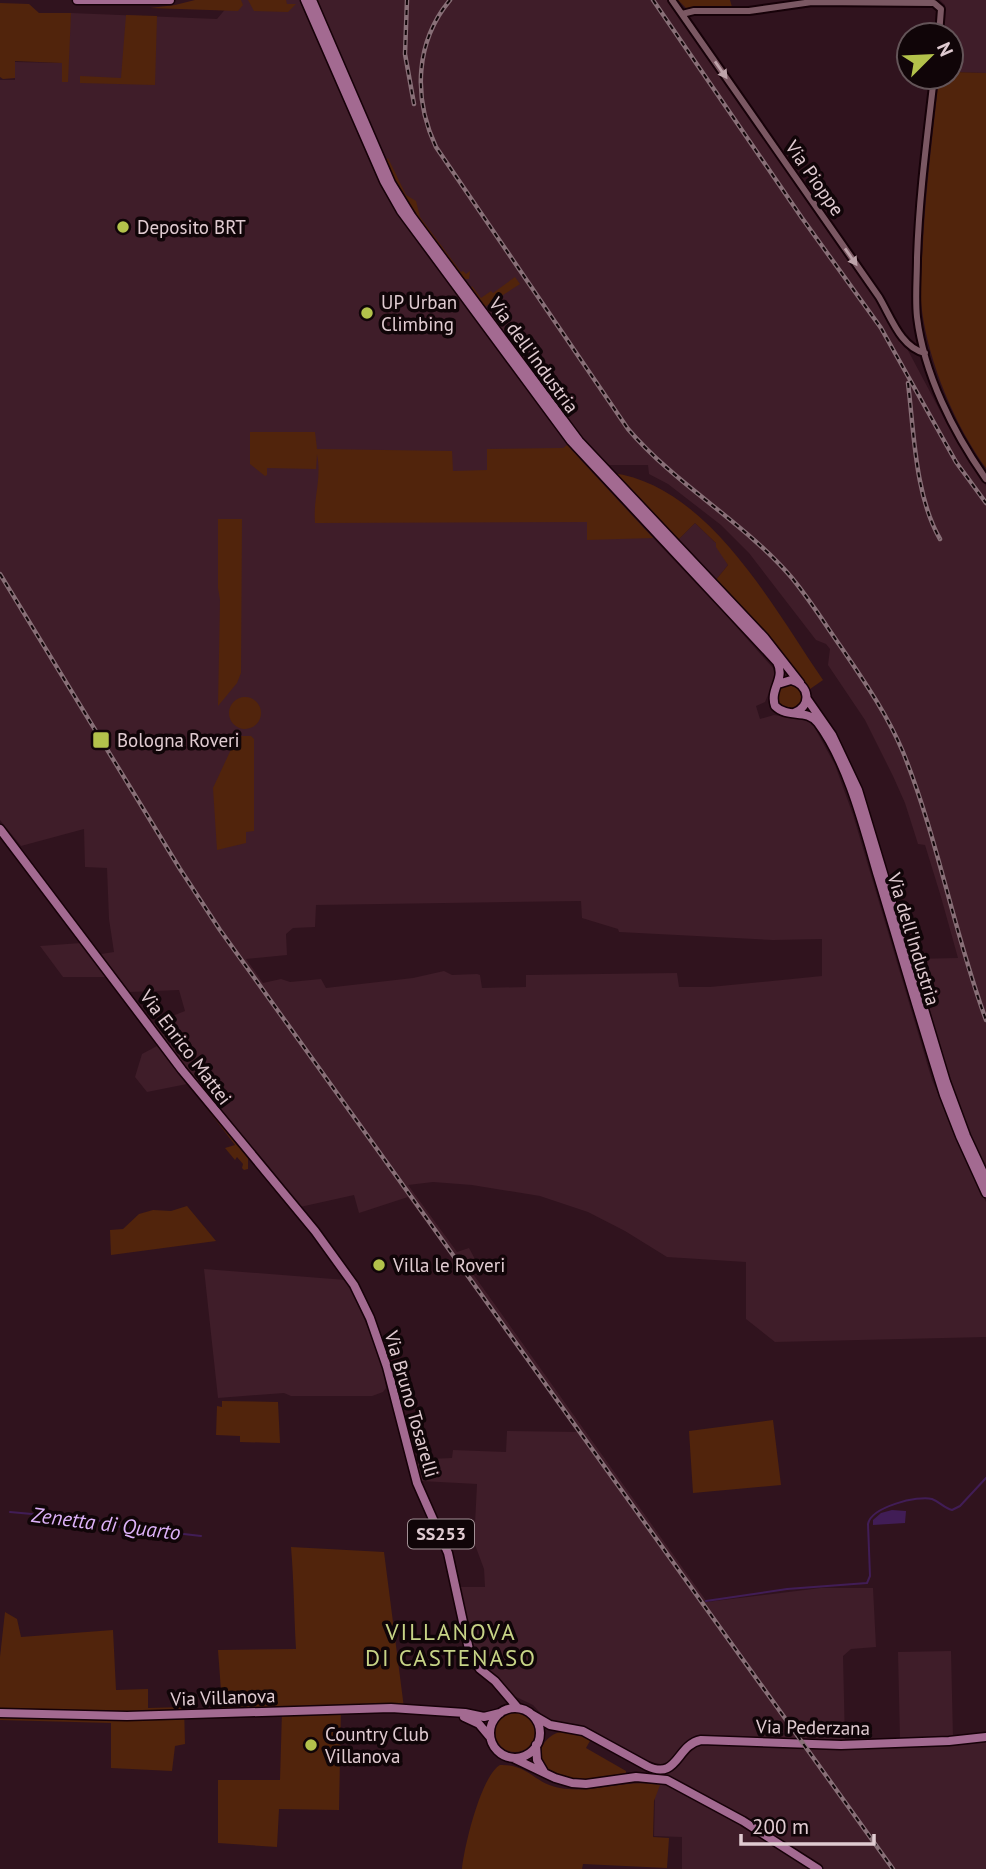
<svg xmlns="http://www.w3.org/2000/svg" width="986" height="1869" font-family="'PT Sans',sans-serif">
  <rect width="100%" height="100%" fill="#30131e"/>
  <path fill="#3f1d29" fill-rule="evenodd" d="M 233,0 L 301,0 L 381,187 L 404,222 L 584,465 L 724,613 L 773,668 L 775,678 L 765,702 L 756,706 L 760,719 L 774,715 L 811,721 L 835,765 L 853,815 L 932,1080 L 986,1202 L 986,1337 L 775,1342 L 746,1319 L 746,1262 L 667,1257 L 625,1231 L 588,1212 L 540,1196 L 472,1185 L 433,1182 L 408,1185 L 457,1252 L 469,1248 L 477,1263 L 468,1267 L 707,1602 L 821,1588 L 873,1588 L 876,1647 L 851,1649 L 843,1656 L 845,1742 L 900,1741 L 898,1652 L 951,1651 L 953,1738 L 986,1733 L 986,1869 L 682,1869 L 682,1837 L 654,1836 L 655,1796 L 652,1765 L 590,1729 L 546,1719 L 533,1705 L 512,1695 L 485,1667 L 472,1645 L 460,1587 L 485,1587 L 484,1569 L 471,1534 L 475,1524 L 477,1484 L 421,1481 L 416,1464 L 421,1464 L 429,1459 L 452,1458 L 453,1450 L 506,1452 L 507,1431 L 579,1432 L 408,1197 L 359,1213 L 354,1195 L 300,1207 L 244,1140 L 152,1024 L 185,1011 L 179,990 L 129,992 L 101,954 L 114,952 L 109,919 L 107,868 L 85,867 L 84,829 L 21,846 L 0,820 L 0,80 L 15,80 L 15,62 L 66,63 L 71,13 L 217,19 ZM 581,901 L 582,918 L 618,929 L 619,932 L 773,940 L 822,939 L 822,976 L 710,987 L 679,987 L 677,973 L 526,975 L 526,987 L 482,988 L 480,975 L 477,974 L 452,975 L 444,971 L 413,978 L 326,988 L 321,979 L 290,982 L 281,979 L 263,983 L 246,959 L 287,955 L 286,934 L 293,928 L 315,927 L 316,905 Z
    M 315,0 L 669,0 L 894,324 L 955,439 L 986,486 L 986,1172 L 951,1086 L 913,959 L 958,958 L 941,897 L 925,845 L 918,844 L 905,803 L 893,776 L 865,720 L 828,665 L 830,649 L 826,644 L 816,640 L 749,553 L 721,525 L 668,484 L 649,474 L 648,465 L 605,465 L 580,437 L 416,216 L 395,184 Z
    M 940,0 L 986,0 L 986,73 L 951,72 L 951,35 L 943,35 L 945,5 Z
    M 695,523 L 716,543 L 728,565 L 715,581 L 677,541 Z
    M 81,943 L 108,977 L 63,977 L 40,946 Z
    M 157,1046 L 187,1084 L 147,1092 L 135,1077 L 142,1054 Z
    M 204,1269 L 346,1280 L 359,1306 L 374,1343 L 384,1373 L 386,1388 L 383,1392 L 372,1396 L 291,1396 L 284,1393 L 218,1398 Z"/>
  <path fill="#51240c" d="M 195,0 L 241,0 L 243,5 L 238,11 L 150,8 L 175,5 Z
    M 248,0 L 286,0 L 287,4 L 296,4 L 288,12 L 254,11 Z
    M 678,0 L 730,0 L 732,7 L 686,8 Z
    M 0,3 L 29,4 L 39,13 L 71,13 L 68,82 L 62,82 L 62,63 L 15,61 L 15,78 L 3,79 L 0,77 Z
    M 126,15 L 157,16 L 155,85 L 80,83 L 80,76 L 121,78 Z
    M 951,72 L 986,73 L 986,468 C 955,426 929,363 922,311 C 919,289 922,264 923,242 C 926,187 933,132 939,77 L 951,77 Z
    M 388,158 L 406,195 L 416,201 L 420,217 L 461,272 L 463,271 L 466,274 L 470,271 L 469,279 L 465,279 L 457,272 L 408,205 L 390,173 L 386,160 Z
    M 515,277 L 520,284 L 483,308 L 471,288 L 472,286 L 481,298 L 491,291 L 493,293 Z
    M 250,432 L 315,432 L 317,449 L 452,451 L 453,471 L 487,470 L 487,449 L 563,448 L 567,445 L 653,538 L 587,540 L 587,522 L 315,523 C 313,497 322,480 317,454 L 316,469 L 267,468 L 267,475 L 265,476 L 250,464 Z
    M 612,473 C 708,485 773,607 823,680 L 810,689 L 715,581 L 728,565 L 716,547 L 716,543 L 695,523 L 677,541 Z
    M 218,519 L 242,519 L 241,673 L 237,683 L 218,706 L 220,600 L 218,588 Z
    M777 697a13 13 0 1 1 26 0a13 13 0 1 1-26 0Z
    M229 713a16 16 0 1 1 32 0a16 16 0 1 1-32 0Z
    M 241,736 L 251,736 L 254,739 L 254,831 L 246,832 L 246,843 L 217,850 L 213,788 L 234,743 Z
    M 203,1101 L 248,1158 L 248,1169 L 244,1170 L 242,1168 L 243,1164 L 237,1157 L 235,1160 L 225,1148 L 235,1145 L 202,1102 Z
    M 187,1206 L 216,1241 L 111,1255 L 110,1230 L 123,1229 L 139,1214 L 153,1210 L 171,1211 Z
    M 222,1401 L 278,1402 L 280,1443 L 240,1442 L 240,1436 L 216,1435 L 217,1406 L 222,1407 Z
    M 773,1420 L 781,1485 L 693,1493 L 689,1431 Z
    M 291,1547 L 384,1552 L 404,1708 L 341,1707 L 339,1810 L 279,1809 L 277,1847 L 218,1843 L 218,1780 L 280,1780 L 282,1711 L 220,1711 L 222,1704 L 218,1650 L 296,1649 C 294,1615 294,1582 291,1547 Z
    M 5,1612 L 17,1619 L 21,1637 L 113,1630 L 116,1690 L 148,1689 L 148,1708 L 184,1707 L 185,1744 L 175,1746 L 172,1771 L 111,1768 L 111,1723 L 0,1720 L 0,1657 Z
    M495 1732a20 20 0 1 1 40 0a20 20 0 1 1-40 0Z
    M 566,1731 L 581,1734 L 591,1739 L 586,1748 L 626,1771 L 626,1773 C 606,1781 565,1786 547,1769 C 531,1753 547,1732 566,1731 Z
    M 500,1765 C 528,1764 535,1784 560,1788 C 594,1794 627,1778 660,1785 L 654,1801 L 653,1837 L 669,1838 L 667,1868 L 583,1864 L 582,1869 L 462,1869 C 464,1847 481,1776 500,1765 Z"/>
  <path fill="#411d56" d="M 892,1510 L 906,1511 L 905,1523 L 873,1525 L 873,1520 L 881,1513 Z"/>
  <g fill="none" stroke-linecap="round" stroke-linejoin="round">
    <path stroke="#411d56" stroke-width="2" d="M 10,1512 L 98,1520 L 106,1525 L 201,1536
      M 706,1601 L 787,1589 L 867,1583 L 870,1576 L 868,1524 C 871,1507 918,1495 932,1499 C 940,1502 944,1508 952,1510 L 960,1506 L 986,1478"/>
    <defs>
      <path id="minor" d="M 672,0 L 879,297 C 891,317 901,348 925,353
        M 682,14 L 694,11 L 749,11 L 812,2 L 934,3 L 941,9 L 939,35
        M 934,77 C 927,138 919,197 917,258 C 917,278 915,298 917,317 C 924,374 953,432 986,479"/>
      <path id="major" d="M 77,0 L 170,0
        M 305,0 L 384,181 L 401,211 L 571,441 L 777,662 C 786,679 769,689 775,706 C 788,719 807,708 818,723 C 848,763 864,828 878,876 C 900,949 921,1022 944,1095 L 960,1136 L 986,1193
        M 312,0 L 391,183 L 412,217 L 579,441 L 764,637 L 800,683
        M 778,684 L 791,680 C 810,685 812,706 794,713
        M 807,699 L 832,735 L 858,790 L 946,1082 L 966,1136 L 986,1179
        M 0,829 L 182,1070 L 315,1231 L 354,1285 L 370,1318 L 387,1367 L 417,1483 L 448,1553 L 470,1654 L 480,1669 L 495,1681 L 518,1708
        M490 1733a25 25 0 1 1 50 0a25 25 0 1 1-50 0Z
        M 0,1713 L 127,1716 L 391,1708 L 465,1713 L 484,1717 L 500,1713
        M 531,1714 L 550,1725 L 583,1731 L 647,1766 C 678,1781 676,1745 701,1740 L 841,1745 L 949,1741 L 986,1737
        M 464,1717 L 479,1724 L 489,1736
        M 536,1745 L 537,1760 L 544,1772
        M 513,1758 L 555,1778 L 572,1783 L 586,1784 L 636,1777 L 667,1780 L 743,1821 L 818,1869"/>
    </defs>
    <use href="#minor" stroke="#160108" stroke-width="10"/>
    <use href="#major" stroke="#160108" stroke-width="11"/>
    <use href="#minor" stroke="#7b5863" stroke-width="6"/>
    <use href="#major" stroke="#a36a91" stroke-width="8"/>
    <defs>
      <path id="rail" d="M 407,0 L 405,54 L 414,104
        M 450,0 C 415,42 413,98 436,147 L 628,429 C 677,486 743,521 792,578 C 810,600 825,624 841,647 C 864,681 887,714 903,752 C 938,839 954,933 986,1020
        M 653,0 L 802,218 L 881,328 L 956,462 L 986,503
        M 908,383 C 914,432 915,496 940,539
        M 0,574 L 180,869 L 220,930 L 893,1869"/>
    </defs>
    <use href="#rail" stroke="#886f77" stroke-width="4.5"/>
    <use href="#rail" stroke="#100508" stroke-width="2" stroke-dasharray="5" stroke-linecap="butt"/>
  </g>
  <defs><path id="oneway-solid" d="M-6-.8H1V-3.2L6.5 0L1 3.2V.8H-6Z" transform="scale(1.75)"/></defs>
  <g fill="#bda3aa">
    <use href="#oneway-solid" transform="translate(721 70) rotate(55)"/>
    <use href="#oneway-solid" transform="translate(851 257) rotate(55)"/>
  </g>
  <g fill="#b3c24b" stroke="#100508" stroke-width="2.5">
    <circle cx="123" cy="227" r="7"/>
    <circle cx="367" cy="313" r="7"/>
    <rect x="92" y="731" width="18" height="18" rx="3.5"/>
    <circle cx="379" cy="1265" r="7"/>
    <circle cx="311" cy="1745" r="7"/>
  </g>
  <g text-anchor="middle" stroke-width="7" stroke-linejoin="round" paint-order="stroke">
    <rect fill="#100508" stroke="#a29095" stroke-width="2" x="408" y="1519.5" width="66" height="29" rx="5"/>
    <g font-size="18" font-weight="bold" fill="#e0cbd1">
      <text x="441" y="1540">SS253</text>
    </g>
    <g font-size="19" fill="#e0cbd1" stroke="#100508">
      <text transform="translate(815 178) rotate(55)" y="7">Via Pioppe</text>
      <text transform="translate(534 355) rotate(54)" y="7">Via dell'Industria</text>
      <text transform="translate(914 939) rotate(73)" y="7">Via dell'Industria</text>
      <text transform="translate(186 1047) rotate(53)" y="7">Via Enrico Mattei</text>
      <text transform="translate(412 1404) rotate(74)" y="7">Via Bruno Tosarelli</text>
      <text transform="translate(223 1697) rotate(-2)" y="7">Via Villanova</text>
      <text transform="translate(813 1727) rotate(1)" y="7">Via Pederzana</text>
    </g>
    <g font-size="19" fill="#e0cbd1" stroke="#100508" text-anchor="start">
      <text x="137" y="234">Deposito BRT</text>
      <text x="381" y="309">UP Urban<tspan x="381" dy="22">Climbing</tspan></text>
      <text x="117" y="747">Bologna Roveri</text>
      <text x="393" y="1272">Villa le Roveri</text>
      <text x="325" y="1741">Country Club<tspan x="325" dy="22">Villanova</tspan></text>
    </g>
    <g font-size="21" font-style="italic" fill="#ddb2f9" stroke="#100508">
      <text transform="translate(106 1524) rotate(7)" y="7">Zenetta di Quarto</text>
    </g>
    <g font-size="23" letter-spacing="2" fill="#c7d386" stroke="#100508">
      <text x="451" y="1640">VILLANOVA<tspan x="451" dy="26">DI CASTENASO</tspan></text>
    </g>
  </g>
  <g transform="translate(930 56) rotate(66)"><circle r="33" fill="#100508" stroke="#635458" stroke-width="2"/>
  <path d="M0-5L12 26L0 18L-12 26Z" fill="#b3c24b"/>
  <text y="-10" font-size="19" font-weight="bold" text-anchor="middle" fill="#e0cbd1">N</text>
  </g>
  <path d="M741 1834v10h133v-10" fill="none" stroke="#e0cbd1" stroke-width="3.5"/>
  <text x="752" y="1834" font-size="21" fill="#e0cbd1" stroke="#100508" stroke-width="5" paint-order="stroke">200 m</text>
</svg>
